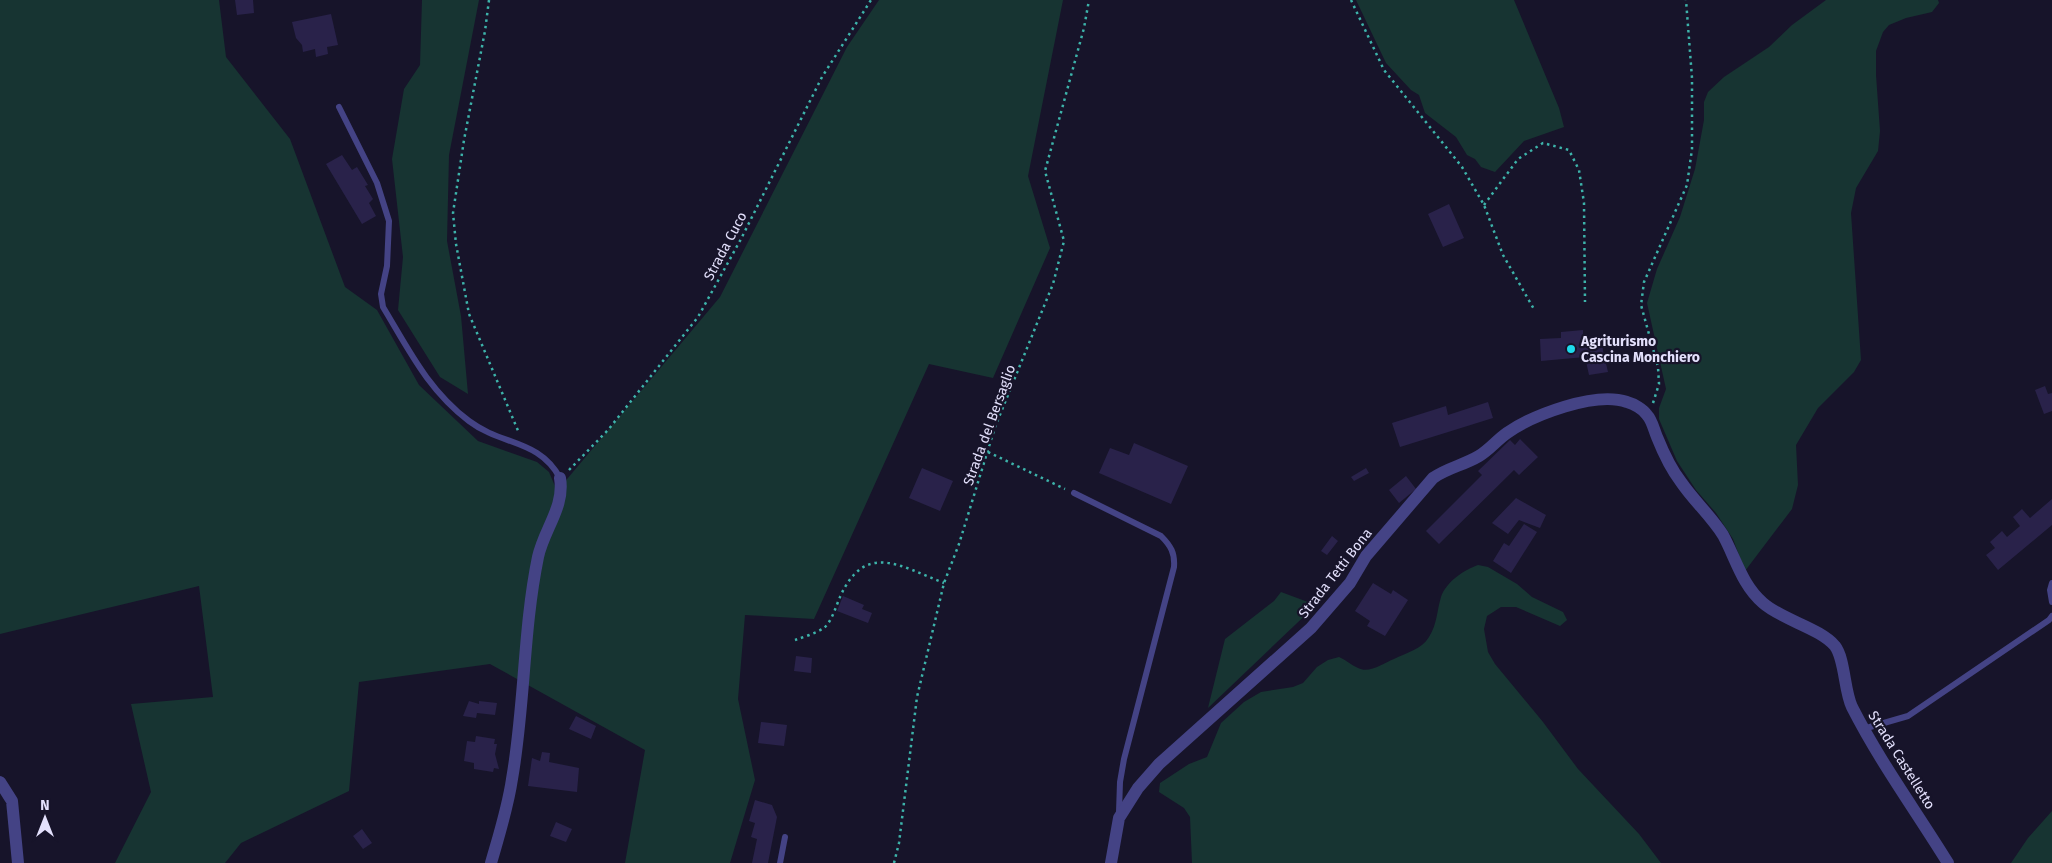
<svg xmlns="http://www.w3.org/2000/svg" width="2052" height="863" font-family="'Fira Sans',sans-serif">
  <rect width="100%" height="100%" fill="#17142a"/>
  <path fill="#173432" d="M 0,0 L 219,0 L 226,57 L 290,139 L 345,287 L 377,310 L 419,385 L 478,441 L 537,462 L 549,472 L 557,491 L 720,297 L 847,47 L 879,0 L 1063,0 L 1028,176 L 1050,248 L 993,378 L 929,364 L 814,619 L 745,615 L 738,699 L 755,780 L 730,863 L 625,863 L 645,750 L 490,664 L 359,682 L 349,791 L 241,843 L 225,863 L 115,863 L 151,792 L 131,704 L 213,697 L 199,586 L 0,634 Z
    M 422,0 L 479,0 L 449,155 L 447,241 L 461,316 L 468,394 L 440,377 L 398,310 L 403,257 L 392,159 L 404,89 L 420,65 Z
    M 1356,0 L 1514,0 L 1559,108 L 1564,127 L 1524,141 L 1495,172 L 1481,167 L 1475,159 L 1467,155 L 1456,137 L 1425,113 L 1419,95 L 1411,90 L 1386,63 Z
    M 1826,0 L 1938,0 L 1939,3 L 1932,12 L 1906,18 L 1889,25 L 1883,32 L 1876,51 L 1876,75 L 1880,131 L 1878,151 L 1856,188 L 1851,213 L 1861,360 L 1854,372 L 1818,408 L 1796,445 L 1798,485 L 1792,509 L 1745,571 L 1733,539 L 1716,513 L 1696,490 L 1677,461 L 1659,419 L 1659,408 L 1666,389 L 1647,303 L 1657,269 L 1680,217 L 1695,169 L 1704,120 L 1704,102 L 1708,92 L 1724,77 L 1769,47 L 1792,25 Z
    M 1478,565 L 1488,567 L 1517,584 L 1532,597 L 1563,612 L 1567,620 L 1560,626 L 1516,607 L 1501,607 L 1487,616 L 1484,629 L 1488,652 L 1495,664 L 1543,722 L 1578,769 L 1639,834 L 1661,863 L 1192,863 L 1190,817 L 1184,808 L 1159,792 L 1160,783 L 1189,764 L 1207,757 L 1221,723 L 1244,702 L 1261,692 L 1293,687 L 1303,683 L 1317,667 L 1328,660 L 1339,657 C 1346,660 1351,665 1358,668 C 1369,674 1384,663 1394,659 C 1406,653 1422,649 1429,637 C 1437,625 1437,610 1441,597 C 1446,582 1464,570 1478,565 Z
    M 1281,592 L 1316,605 L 1208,708 L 1225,639 L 1274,601 Z
    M 2052,811 L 2052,863 L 2011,863 L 2028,838 Z"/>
  <path fill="#29224a" d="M 235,0 L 253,0 L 254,13 L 237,15 Z
    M 331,14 L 338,45 L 327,47 L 328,54 L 316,57 L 315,49 L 303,52 L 302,45 L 296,38 L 292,22 Z
    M 342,155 L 352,170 L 357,167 L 368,185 L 365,186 L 373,199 L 369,203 L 376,216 L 362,224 L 326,164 Z
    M 1449,204 L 1464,238 L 1443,247 L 1428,214 Z
    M 1583,330 L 1583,337 L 1602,336 L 1603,351 L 1608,372 L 1589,375 L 1585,357 L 1541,361 L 1540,339 L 1561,338 L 1561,332 Z
    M 2045,386 L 2048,394 L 2052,393 L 2052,411 L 2044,414 L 2035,390 Z
    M 1488,402 L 1493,418 L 1400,447 L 1392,423 L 1446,406 L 1448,415 Z
    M 1520,439 L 1538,457 L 1519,475 L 1514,470 L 1439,544 L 1426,531 L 1482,475 L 1478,471 L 1510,440 L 1515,445 Z
    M 1134,443 L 1188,466 L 1171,504 L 1099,473 L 1110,448 L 1129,455 Z
    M 922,468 L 953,481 L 940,511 L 909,498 Z
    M 1366,468 L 1369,473 L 1354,481 L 1351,477 Z
    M 1406,476 L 1416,489 L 1399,503 L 1389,490 Z
    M 1516,498 L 1546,515 L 1540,528 L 1519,520 L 1508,534 L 1492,523 Z
    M 2052,499 L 2052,525 L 1998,570 L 1986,555 L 1995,548 L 1990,542 L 2002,531 L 2007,537 L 2020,526 L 2013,517 L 2022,509 L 2030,518 Z
    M 1524,524 L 1537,532 L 1511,573 L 1493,561 L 1504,543 L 1509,546 Z
    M 1332,536 L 1338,541 L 1327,555 L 1321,551 Z
    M 1373,583 L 1391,594 L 1393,590 L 1408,600 L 1385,636 L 1367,626 L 1370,621 L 1355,611 Z
    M 843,596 L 864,605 L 862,609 L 872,613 L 868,623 L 837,611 Z
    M 796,656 L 812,658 L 811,673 L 794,671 Z
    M 469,701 L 479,704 L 479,701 L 497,703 L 495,715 L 477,713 L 476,718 L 463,716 Z
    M 576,716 L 596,726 L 591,739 L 569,729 Z
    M 761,722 L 787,725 L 784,746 L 758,743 Z
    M 476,736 L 495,739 L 494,744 L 497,744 L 495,754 L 499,769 L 494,768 L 493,772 L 474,769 L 474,763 L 464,761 L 467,741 L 475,742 Z
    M 542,752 L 550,753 L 549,762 L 579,768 L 577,792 L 528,786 L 532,758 L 540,761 Z
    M 755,800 L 772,805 L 777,817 L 768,863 L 752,863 L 757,839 L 751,837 L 755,823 L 749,821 Z
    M 556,822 L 572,829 L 566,842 L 550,836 Z
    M 362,829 L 372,843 L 363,849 L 353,836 Z"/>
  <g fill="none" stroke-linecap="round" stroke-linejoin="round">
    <path stroke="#3db3aa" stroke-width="2.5" stroke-dasharray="2.5 4" stroke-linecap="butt" d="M 489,0 L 485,31 L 464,140 L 453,213 L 456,244 L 469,314 L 519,433
      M 1351,0 L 1384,70 L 1462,167 L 1484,205 L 1503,255 L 1535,311
      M 1484,205 L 1518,159 L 1543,143 L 1569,150 L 1579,170 L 1584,203 L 1585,302
      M 1653,403 L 1659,384 L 1658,367 L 1641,305 L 1644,282 L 1687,185 L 1692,149 L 1692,78 L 1686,0
      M 988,452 L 1065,489
      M 569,470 L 608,430 L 698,317 L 741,239 L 822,77 L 871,0
      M 795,640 C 804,637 816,633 824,628 C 832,621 836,606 840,597 C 865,541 900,566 944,583
      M 894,863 L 899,843 L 917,697 L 944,583 L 959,544 L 995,427 L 1053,284 L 1064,241 L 1045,171 L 1084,28 L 1089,0"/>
    <path stroke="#444385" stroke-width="6" d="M 339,107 L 377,183 L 389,221 L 387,266 L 381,294 L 383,307 C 409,350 428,390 469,421 C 502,446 539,439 560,478
      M 1074,493 L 1161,536 C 1171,546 1175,553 1174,567 L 1124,759 L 1120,782 L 1119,812
      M 2052,583 L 2050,590 L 2052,602
      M 1863,729 L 1908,716 L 2049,620 L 2052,616
      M 780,863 L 785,837"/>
    <path stroke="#444385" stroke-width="12" d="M 0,782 L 12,801 L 18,863
      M 491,863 C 499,835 508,807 512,779 C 525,705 523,630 538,557 C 544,529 565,507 560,478
      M 1111,863 L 1119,818 L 1138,788 L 1159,764 L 1311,628 L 1350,583 L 1366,556 L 1433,478 C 1447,468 1464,465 1479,456 C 1489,450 1497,440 1507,433 C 1533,415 1595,391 1627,402 C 1634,404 1643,409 1647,415 C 1652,420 1654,430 1657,437 C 1663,452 1671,469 1681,482 C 1694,501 1711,516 1723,535 C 1736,559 1742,585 1763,603 C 1782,620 1820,628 1835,646 C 1845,659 1844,690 1852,707 C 1880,762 1916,811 1948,863"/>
  </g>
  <circle fill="#1edaeb" stroke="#17142a" stroke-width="2" cx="1571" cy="349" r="5"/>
  <g text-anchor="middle" stroke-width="4.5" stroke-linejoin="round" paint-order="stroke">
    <g font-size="14" fill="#e3e0fc" stroke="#17142a">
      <text transform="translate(725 246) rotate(-62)" y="5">Strada Cuco</text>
      <text transform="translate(989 425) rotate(-70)" y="5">Strada del Bersaglio</text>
      <text transform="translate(1335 573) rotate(-52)" y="5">Strada Tetti Bona</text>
      <text transform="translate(1902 760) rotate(58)" y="5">Strada Castelletto</text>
    </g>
    <g font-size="14" font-weight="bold" fill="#e3e0fc" stroke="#17142a" text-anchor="start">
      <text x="1581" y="346">Agriturismo<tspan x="1581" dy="16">Cascina Monchiero</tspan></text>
    </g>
  </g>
  <g transform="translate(45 818)" stroke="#17142a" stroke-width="4" paint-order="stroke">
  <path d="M0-4L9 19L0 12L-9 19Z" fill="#e3e0fc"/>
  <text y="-8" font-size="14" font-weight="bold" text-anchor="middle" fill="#e3e0fc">N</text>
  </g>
</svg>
